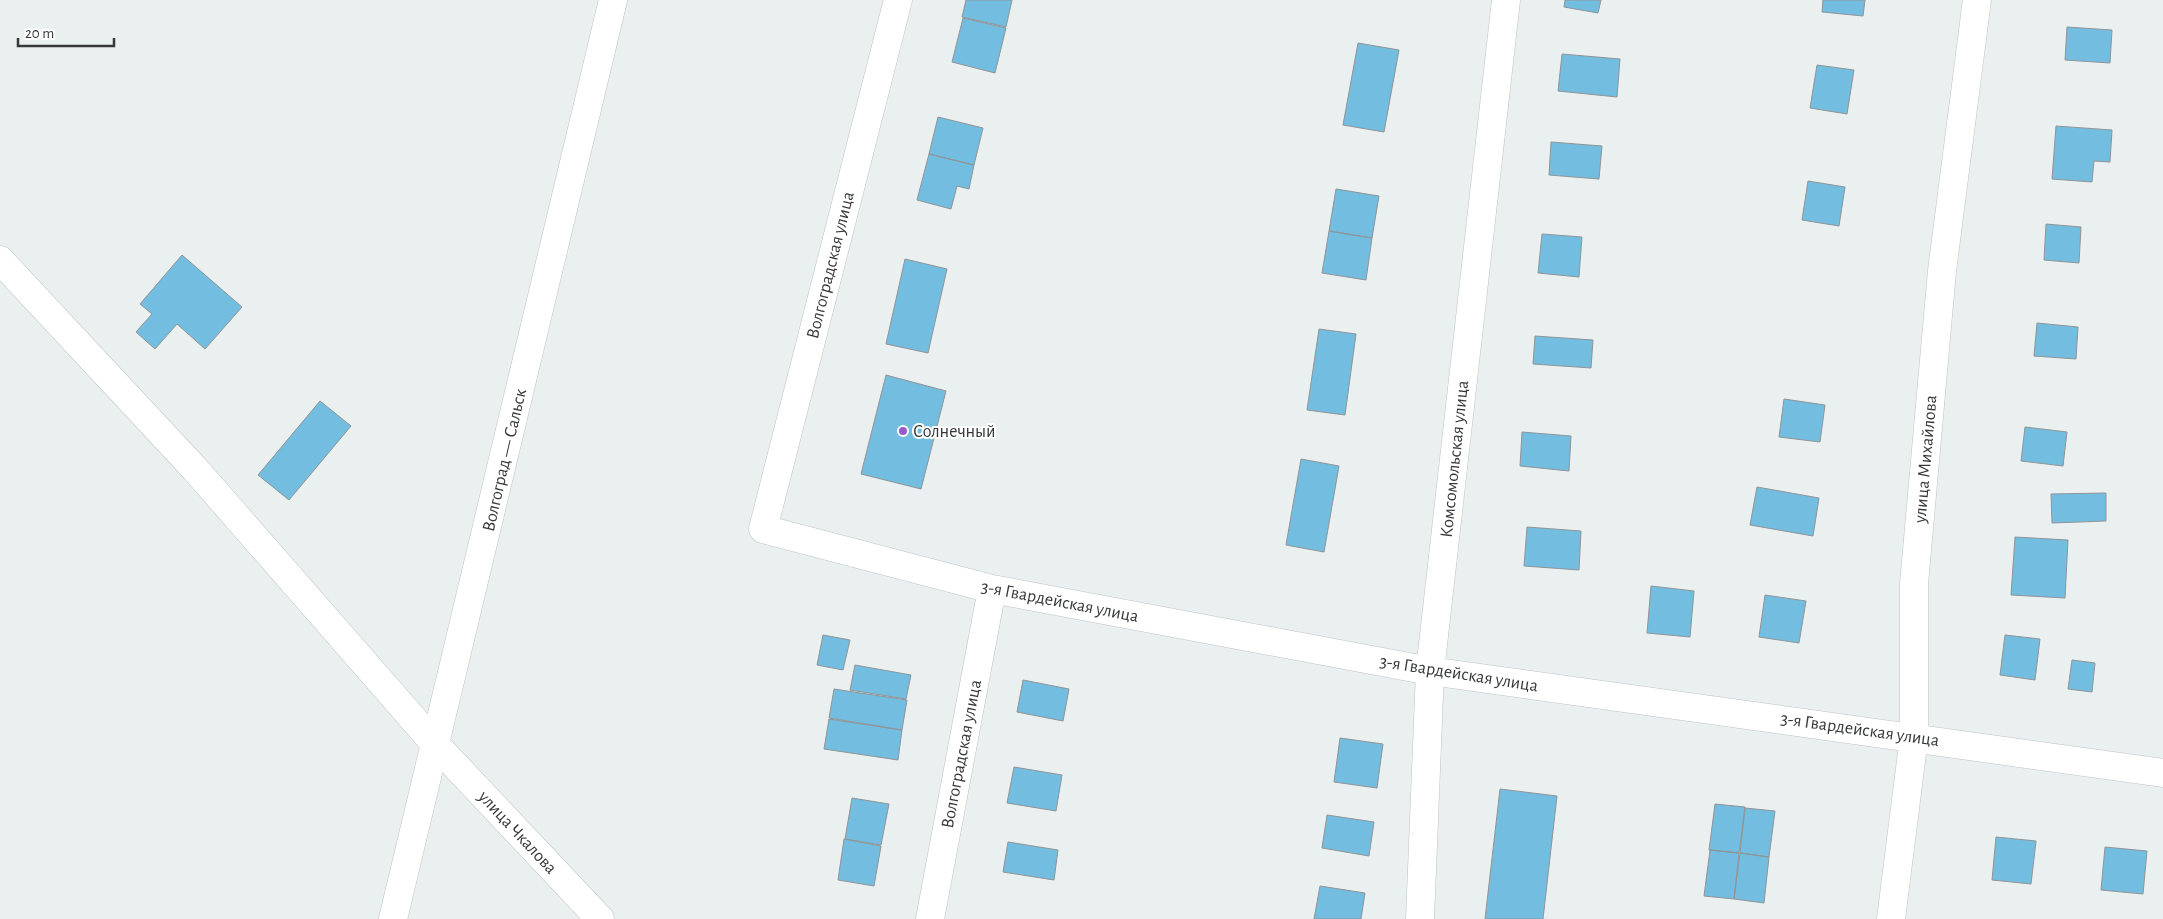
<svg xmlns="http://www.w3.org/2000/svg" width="2163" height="919" font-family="'Alegreya Sans',sans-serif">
  <rect width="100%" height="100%" fill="#eaeff0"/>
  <path fill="#72bde0" stroke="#909496" d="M 966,0 L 1012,0 L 1006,27 L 962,17 Z
    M 1565,0 L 1601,0 L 1598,13 L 1564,7 Z
    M 1823,0 L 1865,0 L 1863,16 L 1822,12 Z
    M 963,18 L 1006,28 L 995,73 L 952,62 Z
    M 2067,27 L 2112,30 L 2110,63 L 2065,60 Z
    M 1358,43 L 1399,50 L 1384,132 L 1343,125 Z
    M 1562,54 L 1620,59 L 1617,97 L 1558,91 Z
    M 1817,65 L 1854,70 L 1847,114 L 1810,108 Z
    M 938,117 L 983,128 L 974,165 L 929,154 Z
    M 2056,126 L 2112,130 L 2110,162 L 2094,161 L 2092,182 L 2052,179 Z
    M 1551,142 L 1602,146 L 1599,179 L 1549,175 Z
    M 929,154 L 974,165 L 969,189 L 957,186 L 951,209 L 917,200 Z
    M 1808,181 L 1845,187 L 1839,226 L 1802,220 Z
    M 1336,189 L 1379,196 L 1372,238 L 1329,231 Z
    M 2046,224 L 2081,227 L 2079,263 L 2044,260 Z
    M 1329,231 L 1372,238 L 1366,280 L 1322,273 Z
    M 1542,234 L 1582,237 L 1579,277 L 1538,273 Z
    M 182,255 L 242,307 L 205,349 L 177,324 L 155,349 L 136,332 L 152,314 L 140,304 Z
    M 905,259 L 947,269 L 928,353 L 886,344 Z
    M 2037,323 L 2078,327 L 2076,359 L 2034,356 Z
    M 1319,329 L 1356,334 L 1345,415 L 1307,410 Z
    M 1535,336 L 1593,340 L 1591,368 L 1533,364 Z
    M 886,375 L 946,391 L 921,489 L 861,474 Z
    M 1784,399 L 1825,405 L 1820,442 L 1779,437 Z
    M 320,401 L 351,426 L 289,500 L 258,475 Z
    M 2025,427 L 2067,432 L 2063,466 L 2021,461 Z
    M 1522,432 L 1571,436 L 1569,471 L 1520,466 Z
    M 1301,459 L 1339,466 L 1324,552 L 1286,545 Z
    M 1757,487 L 1819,498 L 1813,536 L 1750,525 Z
    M 2106,493 L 2106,521 L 2052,523 L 2051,494 Z
    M 1527,527 L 1581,531 L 1579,570 L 1524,566 Z
    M 2015,537 L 2068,540 L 2065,598 L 2011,595 Z
    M 1651,586 L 1694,591 L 1690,637 L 1647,633 Z
    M 1765,595 L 1806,601 L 1799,643 L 1759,637 Z
    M 823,635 L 850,640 L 843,670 L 817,665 Z
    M 2005,635 L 2040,639 L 2035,680 L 2000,675 Z
    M 2072,660 L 2095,663 L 2092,692 L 2068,689 Z
    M 855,665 L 911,675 L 906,699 L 850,690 Z
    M 1023,680 L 1069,689 L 1063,721 L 1017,712 Z
    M 834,689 L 907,700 L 902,730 L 829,718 Z
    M 829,719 L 902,730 L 898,760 L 824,749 Z
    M 1340,738 L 1383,744 L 1377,788 L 1334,782 Z
    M 1014,767 L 1062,775 L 1056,811 L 1007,803 Z
    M 1500,789 L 1557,796 L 1543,919 L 1485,919 Z
    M 852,798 L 889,804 L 881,845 L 845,839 Z
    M 1715,804 L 1745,807 L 1739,853 L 1709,850 Z
    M 1745,808 L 1775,811 L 1769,857 L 1740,853 Z
    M 1327,815 L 1374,822 L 1369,856 L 1322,848 Z
    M 1996,837 L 2036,841 L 2031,884 L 1992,880 Z
    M 844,839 L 881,846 L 874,886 L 838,880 Z
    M 1008,842 L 1058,850 L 1054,880 L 1003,872 Z
    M 2105,847 L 2147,851 L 2143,894 L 2101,890 Z
    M 1710,850 L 1739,853 L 1734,899 L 1704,896 Z
    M 1740,853 L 1769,857 L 1764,903 L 1734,899 Z
    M 1320,886 L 1365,893 L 1361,919 L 1314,919 Z"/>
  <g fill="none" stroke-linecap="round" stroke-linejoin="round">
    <defs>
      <path id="minor" d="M 898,0 L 763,529 L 992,589 L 1430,671 L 2163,773
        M 0,260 L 195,469 L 436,745 L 600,919
        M 930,919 L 992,589
        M 1420,919 L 1430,671 L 1506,0
        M 1891,919 L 1914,737 L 1914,584 L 1942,271 L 1977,0"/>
      <path id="major" d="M 393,919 L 613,0"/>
    </defs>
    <use href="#minor" stroke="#bec3c4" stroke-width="29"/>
    <use href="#major" stroke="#bec3c4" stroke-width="29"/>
    <use href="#minor" stroke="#fff" stroke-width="28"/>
    <use href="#major" stroke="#fff" stroke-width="28"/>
  </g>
  <circle fill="#9859cf" stroke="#fff" stroke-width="2" cx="903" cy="431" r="5"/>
  <g text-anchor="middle" stroke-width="4" stroke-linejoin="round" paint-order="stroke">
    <g font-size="18" fill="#363839" stroke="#fff">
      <text transform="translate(830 265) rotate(-76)" y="6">Волгоградская улица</text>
      <text transform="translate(1454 459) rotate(-84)" y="6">Комсомольская улица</text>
      <text transform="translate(1925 459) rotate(-85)" y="6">улица Михайлова</text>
      <text transform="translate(504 460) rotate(-77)" y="6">Волгоград — Сальск</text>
      <text transform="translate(1060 601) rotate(11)" y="6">3-я Гвардейская улица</text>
      <text transform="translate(1459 673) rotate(9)" y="6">3-я Гвардейская улица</text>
      <text transform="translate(1860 729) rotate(8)" y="6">3-я Гвардейская улица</text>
      <text transform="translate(961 754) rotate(-79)" y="6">Волгоградская улица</text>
      <text transform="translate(518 832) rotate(47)" y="6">улица Чкалова</text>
    </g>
    <g font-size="18" fill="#363839" stroke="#fff" text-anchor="start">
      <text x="913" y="437">Солнечный</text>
    </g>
  </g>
  <path d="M18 38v8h96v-8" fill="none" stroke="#363839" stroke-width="2.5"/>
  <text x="25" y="38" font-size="15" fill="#363839" stroke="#ffffff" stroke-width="4" paint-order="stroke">20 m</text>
</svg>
